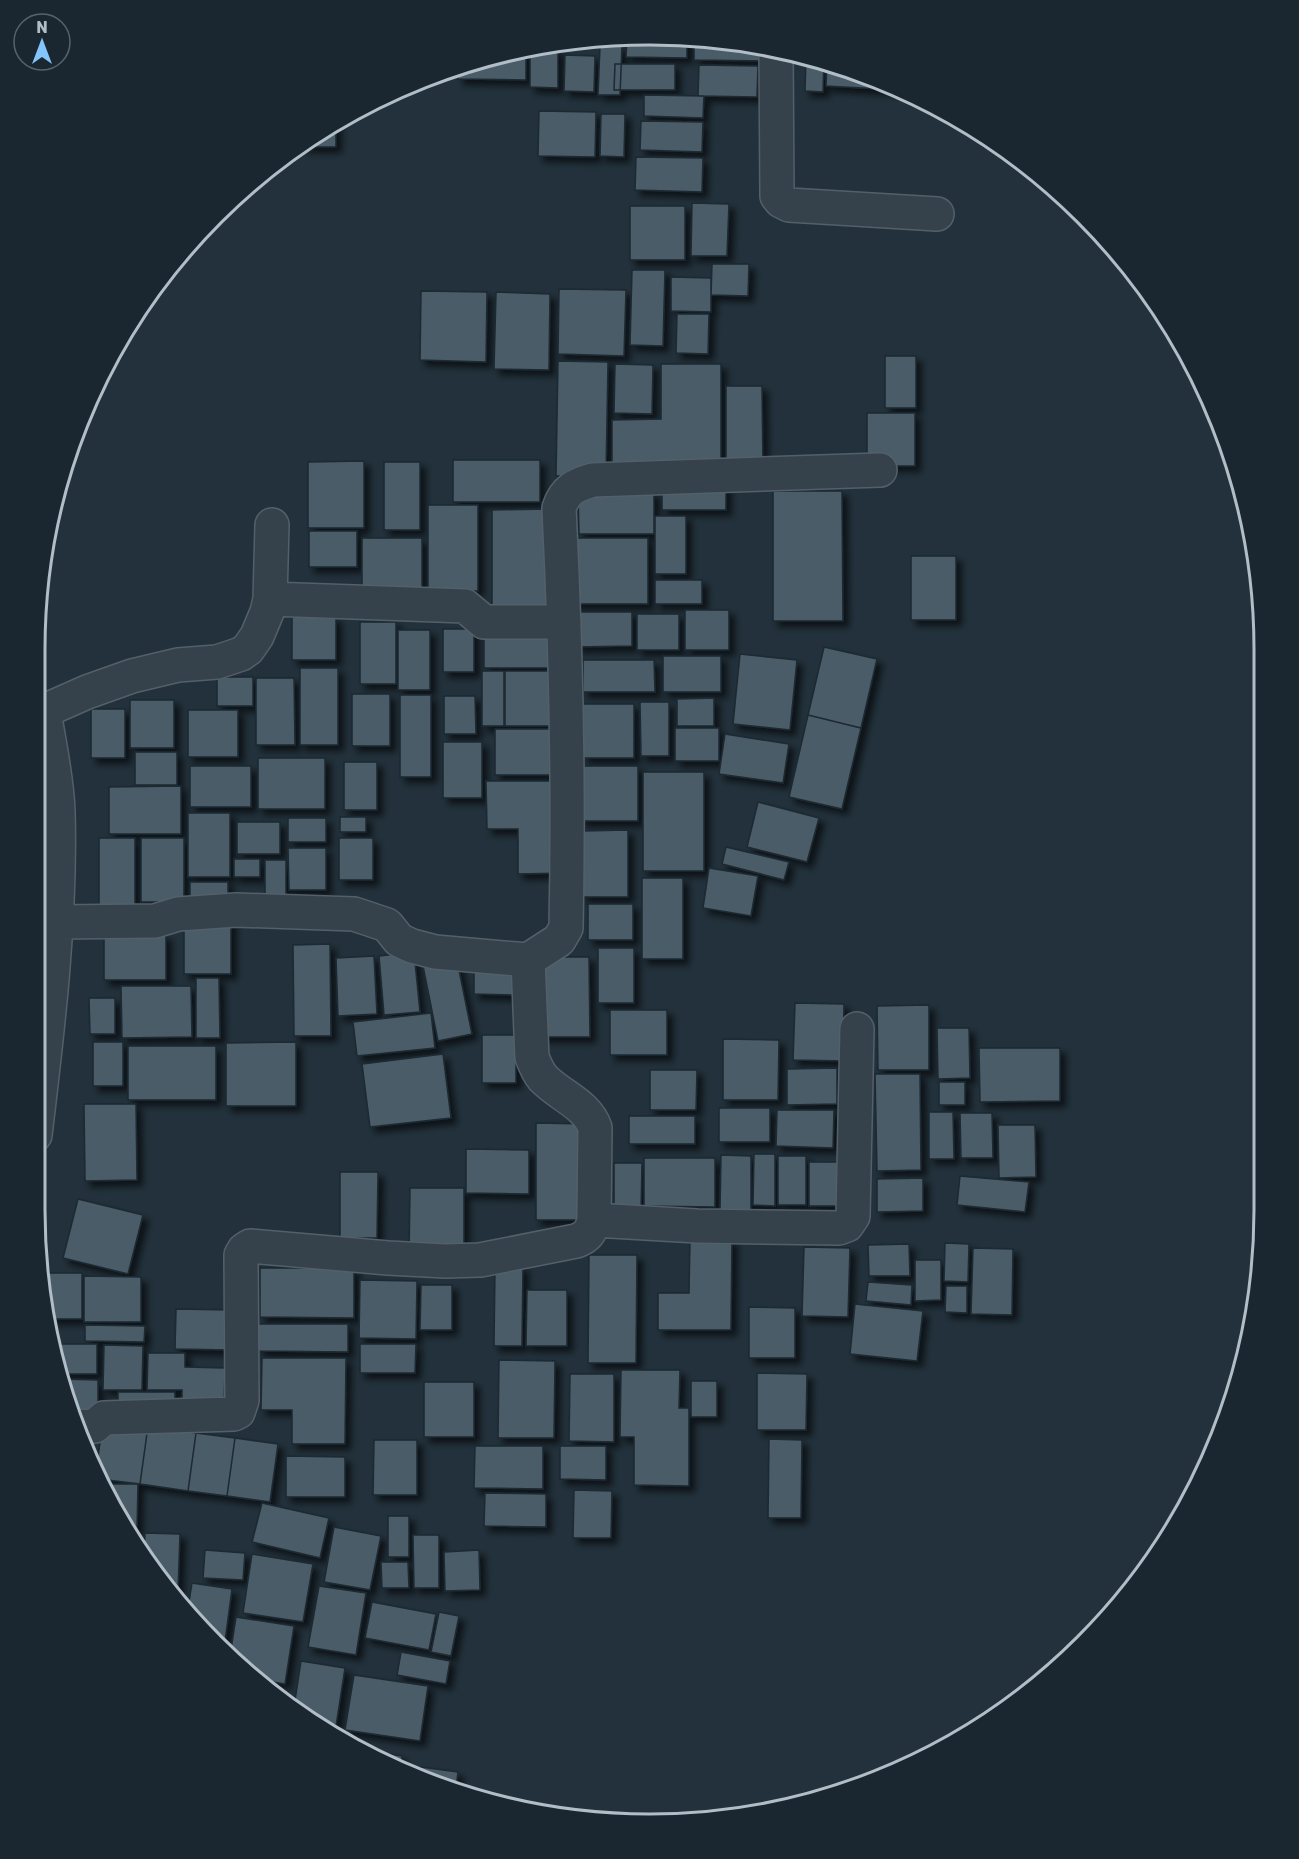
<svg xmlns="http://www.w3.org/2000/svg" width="1299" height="1859" font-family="Rubik,sans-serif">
  <defs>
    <filter id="shadow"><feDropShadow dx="5.5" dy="5.5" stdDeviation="3" flood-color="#0009"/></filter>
  </defs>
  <rect width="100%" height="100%" fill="#22313b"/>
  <path fill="#4a5b67" stroke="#1d2932" stroke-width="1.5" filter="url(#shadow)" d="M 687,36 L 687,58 L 626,57 L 627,38 Z
    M 694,37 L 766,48 L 766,61 L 694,60 Z
    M 600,46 L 622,46 L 620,95 L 598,95 Z
    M 530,49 L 558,49 L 558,88 L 530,87 Z
    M 526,50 L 526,80 L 458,79 L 458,66 Z
    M 565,55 L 595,56 L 594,92 L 564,91 Z
    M 806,55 L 824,61 L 823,92 L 805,91 Z
    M 827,62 L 897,89 L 897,90 L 826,86 Z
    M 615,64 L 675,64 L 675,90 L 614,90 Z
    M 699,65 L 758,66 L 757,97 L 698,96 Z
    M 644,95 L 704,96 L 703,118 L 644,116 Z
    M 539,111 L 596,112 L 595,157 L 538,156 Z
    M 601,114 L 625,114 L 624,157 L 600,156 Z
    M 336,121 L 336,147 L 301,147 Z
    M 641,121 L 703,122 L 702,152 L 640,150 Z
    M 636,157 L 703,158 L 702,192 L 635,190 Z
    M 692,203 L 729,204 L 727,256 L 691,256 Z
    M 630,206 L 685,206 L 685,260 L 630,260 Z
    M 712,264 L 749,264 L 748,296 L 711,295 Z
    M 632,270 L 665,270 L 663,346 L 630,345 Z
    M 671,277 L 711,278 L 711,312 L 671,311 Z
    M 559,289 L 626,290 L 624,356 L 558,354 Z
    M 421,291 L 487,292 L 486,362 L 420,360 Z
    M 496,292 L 550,294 L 549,370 L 494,369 Z
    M 677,314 L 709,314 L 708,354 L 676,353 Z
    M 885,356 L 916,356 L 916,408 L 885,408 Z
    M 558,361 L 608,362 L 606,476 L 556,476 Z
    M 615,364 L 653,365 L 652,414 L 614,413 Z
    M 661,364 L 721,364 L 721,472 L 612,472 L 612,420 L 661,419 Z
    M 726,386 L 762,386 L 763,466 L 726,466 Z
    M 867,413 L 915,413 L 915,466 L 867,466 Z
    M 453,460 L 540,460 L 540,502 L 453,502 Z
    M 364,461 L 364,528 L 308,528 L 308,462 Z
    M 384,462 L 420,462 L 420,530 L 384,530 Z
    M 662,482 L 726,482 L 726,510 L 662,510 Z
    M 773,491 L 842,491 L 843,621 L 773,621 Z
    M 578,492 L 654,492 L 654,534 L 579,534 Z
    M 428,505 L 478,505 L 478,591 L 428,591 Z
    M 550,509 L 550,618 L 492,618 L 492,510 Z
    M 655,516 L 686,516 L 686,574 L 655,574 Z
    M 309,531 L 357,531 L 357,567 L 309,567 Z
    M 362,538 L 422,538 L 422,588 L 362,588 Z
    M 572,538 L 648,538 L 648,604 L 572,604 Z
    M 911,556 L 956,556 L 956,620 L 911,620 Z
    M 655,580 L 702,580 L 702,604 L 655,604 Z
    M 685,610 L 729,610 L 729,650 L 685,650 Z
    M 576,612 L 632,612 L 632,646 L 576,647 Z
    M 637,614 L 679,614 L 679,650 L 637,650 Z
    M 292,617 L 336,617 L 336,660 L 292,660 Z
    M 360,622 L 396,622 L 396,684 L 360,684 Z
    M 484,628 L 557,628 L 557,668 L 484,668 Z
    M 443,629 L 474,629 L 474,672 L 443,672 Z
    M 398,630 L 430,630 L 430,690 L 398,690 Z
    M 824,647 L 877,659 L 861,728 L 808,715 Z
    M 740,654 L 797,660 L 790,730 L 733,724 Z
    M 663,656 L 721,656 L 721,692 L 663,692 Z
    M 583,660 L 654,660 L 655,692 L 583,692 Z
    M 300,668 L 338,668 L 338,745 L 300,745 Z
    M 482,671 L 504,671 L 504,726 L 482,726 Z
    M 505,671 L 561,671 L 561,726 L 505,726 Z
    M 217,677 L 253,677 L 253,706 L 217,706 Z
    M 256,678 L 294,678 L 295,745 L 256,745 Z
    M 352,694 L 390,694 L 390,746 L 352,746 Z
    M 400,695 L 431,695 L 431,777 L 400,777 Z
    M 444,696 L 475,696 L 476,734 L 444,734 Z
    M 714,698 L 714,726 L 677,726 L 677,699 Z
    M 130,700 L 174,700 L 174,748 L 130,748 Z
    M 640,702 L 669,702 L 669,756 L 641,756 Z
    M 583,704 L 634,704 L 634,758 L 583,758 Z
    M 91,709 L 125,709 L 125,758 L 91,758 Z
    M 188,710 L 238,710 L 238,757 L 188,757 Z
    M 808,715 L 861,728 L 842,809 L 789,797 Z
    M 675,728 L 719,728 L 719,761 L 675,761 Z
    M 495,729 L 563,729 L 563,775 L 495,775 Z
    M 725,734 L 789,744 L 783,783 L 719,774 Z
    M 443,742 L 482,742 L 482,798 L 443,798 Z
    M 135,752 L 177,752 L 177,785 L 135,785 Z
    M 258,758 L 325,758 L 325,809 L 258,809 Z
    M 344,762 L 377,762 L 377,810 L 344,810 Z
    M 35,764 L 41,764 L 41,800 L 35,800 Z
    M 190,766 L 251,766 L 251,807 L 190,807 Z
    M 580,766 L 638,766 L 638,821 L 580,821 Z
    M 643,772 L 704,772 L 704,871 L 643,871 Z
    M 486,781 L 566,781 L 566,873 L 518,874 L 518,829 L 487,829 Z
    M 181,786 L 181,834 L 109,834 L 109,787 Z
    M 758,802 L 819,818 L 807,862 L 747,847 Z
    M 35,809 L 43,809 L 37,934 L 35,934 Z
    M 188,813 L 230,813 L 230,877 L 188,877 Z
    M 340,817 L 366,817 L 366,832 L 340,832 Z
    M 288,818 L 326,818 L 326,842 L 288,842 Z
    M 237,822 L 280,822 L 280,854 L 237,854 Z
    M 628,830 L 628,897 L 582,897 L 582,831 Z
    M 99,838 L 135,838 L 135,907 L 99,907 Z
    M 141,838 L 184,838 L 184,902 L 141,902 Z
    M 339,838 L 373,838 L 373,880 L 339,880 Z
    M 726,847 L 789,862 L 784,880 L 722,864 Z
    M 288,848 L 326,848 L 326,890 L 289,890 Z
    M 234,859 L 260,859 L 260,877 L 234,877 Z
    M 265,860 L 286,860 L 286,898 L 265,898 Z
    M 709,868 L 758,876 L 751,916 L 703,908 Z
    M 642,878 L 683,878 L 683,959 L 642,959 Z
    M 190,882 L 228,882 L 228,904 L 190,904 Z
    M 588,904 L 633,904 L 633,940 L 588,940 Z
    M 184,918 L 231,918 L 231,974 L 184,974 Z
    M 104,935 L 166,935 L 166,980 L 104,980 Z
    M 330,944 L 331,1036 L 294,1036 L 293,945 Z
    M 598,948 L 634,948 L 634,1003 L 598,1003 Z
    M 414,952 L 420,1012 L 384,1015 L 379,956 Z
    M 374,956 L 377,1014 L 338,1016 L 336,958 Z
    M 538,957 L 589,957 L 590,1037 L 538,1037 Z
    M 474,958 L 514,958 L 513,995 L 474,994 Z
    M 457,960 L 472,1034 L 438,1041 L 423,966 Z
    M 196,978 L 219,978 L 220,1038 L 196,1038 Z
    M 121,986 L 191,986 L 192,1037 L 122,1038 Z
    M 89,998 L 115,998 L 115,1034 L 90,1034 Z
    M 795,1003 L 844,1004 L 843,1061 L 793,1060 Z
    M 929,1005 L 929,1070 L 878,1070 L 877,1006 Z
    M 610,1010 L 667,1010 L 667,1055 L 610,1055 Z
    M 431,1013 L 435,1048 L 357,1056 L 353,1022 Z
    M 937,1028 L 969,1028 L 970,1078 L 938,1079 Z
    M 482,1035 L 516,1035 L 516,1083 L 482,1083 Z
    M 723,1039 L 779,1040 L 778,1100 L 723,1100 Z
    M 93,1042 L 123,1042 L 123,1086 L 93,1086 Z
    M 296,1042 L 296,1106 L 226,1106 L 226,1043 Z
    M 128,1046 L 216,1046 L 216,1100 L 128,1100 Z
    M 979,1048 L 1060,1048 L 1060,1101 L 980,1102 Z
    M 443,1054 L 451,1118 L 370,1127 L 362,1064 Z
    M 837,1068 L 837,1104 L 787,1105 L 787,1069 Z
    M 650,1070 L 697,1070 L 696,1110 L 650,1110 Z
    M 875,1074 L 920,1074 L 921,1170 L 877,1171 Z
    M 939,1082 L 965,1082 L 965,1105 L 939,1105 Z
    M 84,1104 L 136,1104 L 137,1180 L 85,1181 Z
    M 719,1108 L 770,1108 L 770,1142 L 719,1142 Z
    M 777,1110 L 834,1110 L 833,1148 L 776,1146 Z
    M 929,1112 L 953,1112 L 954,1159 L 929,1159 Z
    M 960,1113 L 992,1113 L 993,1158 L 961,1158 Z
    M 629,1116 L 695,1116 L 695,1144 L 629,1144 Z
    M 536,1123 L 588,1124 L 587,1220 L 536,1220 Z
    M 998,1125 L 1035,1125 L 1036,1177 L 999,1178 Z
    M 466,1149 L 529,1150 L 529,1194 L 466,1193 Z
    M 754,1154 L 775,1154 L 775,1206 L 753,1205 Z
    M 721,1155 L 751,1156 L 751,1210 L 720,1210 Z
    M 778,1156 L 806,1156 L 806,1205 L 778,1205 Z
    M 644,1158 L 715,1158 L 715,1207 L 644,1206 Z
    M 809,1162 L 843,1162 L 843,1206 L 809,1206 Z
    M 614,1163 L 642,1163 L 641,1212 L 614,1212 Z
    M 340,1172 L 378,1172 L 377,1238 L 340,1238 Z
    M 960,1176 L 1029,1182 L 1025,1212 L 957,1205 Z
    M 923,1178 L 923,1211 L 877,1212 L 877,1179 Z
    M 410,1188 L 464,1188 L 464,1256 L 409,1256 Z
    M 78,1199 L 143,1215 L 128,1274 L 63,1258 Z
    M 690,1238 L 732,1239 L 731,1330 L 658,1330 L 658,1293 L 689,1293 Z
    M 945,1243 L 969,1244 L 968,1282 L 944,1281 Z
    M 909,1244 L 910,1276 L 869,1276 L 868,1245 Z
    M 804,1247 L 850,1248 L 848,1317 L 802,1316 Z
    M 973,1248 L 1013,1249 L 1012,1315 L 971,1314 Z
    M 589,1255 L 637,1255 L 636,1363 L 588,1363 Z
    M 915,1260 L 941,1260 L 941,1300 L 915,1301 Z
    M 495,1266 L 523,1266 L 522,1346 L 494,1346 Z
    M 260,1268 L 354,1268 L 354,1318 L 260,1317 Z
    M 43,1273 L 82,1273 L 82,1319 L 49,1319 Z
    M 84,1276 L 141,1277 L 141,1322 L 84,1322 Z
    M 360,1280 L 417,1281 L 416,1339 L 359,1338 Z
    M 868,1282 L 912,1285 L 911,1305 L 866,1301 Z
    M 421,1285 L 452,1285 L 452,1330 L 420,1330 Z
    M 946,1286 L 967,1286 L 967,1313 L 945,1312 Z
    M 527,1290 L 567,1290 L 567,1346 L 526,1346 Z
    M 855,1304 L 923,1311 L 917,1361 L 850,1354 Z
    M 749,1307 L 795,1308 L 795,1358 L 749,1358 Z
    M 176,1309 L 230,1310 L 230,1350 L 175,1349 Z
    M 258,1324 L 348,1324 L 348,1352 L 258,1351 Z
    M 85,1325 L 145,1326 L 144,1342 L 85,1341 Z
    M 52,1344 L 97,1344 L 97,1374 L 57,1374 Z
    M 360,1344 L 416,1344 L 415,1373 L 360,1373 Z
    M 104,1345 L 143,1346 L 142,1390 L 103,1390 Z
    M 148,1353 L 185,1353 L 185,1367 L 225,1368 L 224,1412 L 182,1412 L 182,1390 L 147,1390 Z
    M 262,1358 L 346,1358 L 345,1444 L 292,1444 L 292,1410 L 261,1410 Z
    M 499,1360 L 555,1361 L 554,1438 L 498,1438 Z
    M 621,1370 L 680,1370 L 679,1408 L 689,1408 L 689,1486 L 634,1485 L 634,1437 L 620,1437 Z
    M 757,1373 L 807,1374 L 806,1430 L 757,1430 Z
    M 570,1374 L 614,1374 L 614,1442 L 569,1441 Z
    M 59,1379 L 98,1380 L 98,1424 L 74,1423 Z
    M 691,1381 L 717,1381 L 717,1417 L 691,1417 Z
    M 424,1382 L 474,1382 L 474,1437 L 424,1437 Z
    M 118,1392 L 175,1392 L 175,1416 L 118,1415 Z
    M 103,1420 L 148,1426 L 140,1484 L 99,1479 L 96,1472 Z
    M 148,1426 L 196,1433 L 188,1491 L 140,1484 Z
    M 196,1433 L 235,1438 L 227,1496 L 188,1491 Z
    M 235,1438 L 278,1444 L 270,1502 L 227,1496 Z
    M 769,1439 L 802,1440 L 801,1518 L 768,1518 Z
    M 374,1440 L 417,1440 L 417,1495 L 373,1495 Z
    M 475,1446 L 543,1446 L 543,1489 L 474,1488 Z
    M 560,1446 L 606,1446 L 606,1480 L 560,1479 Z
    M 83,1448 L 93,1448 L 93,1467 Z
    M 286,1456 L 345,1457 L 345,1497 L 286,1497 Z
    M 102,1484 L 138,1484 L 137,1530 L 127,1530 Z
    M 574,1490 L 612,1491 L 611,1538 L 573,1538 Z
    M 485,1493 L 546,1494 L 546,1527 L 484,1526 Z
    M 262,1503 L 329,1518 L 320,1558 L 252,1542 Z
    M 388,1516 L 409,1516 L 409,1557 L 388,1557 Z
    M 334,1527 L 381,1536 L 370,1590 L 324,1582 Z
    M 145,1533 L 180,1534 L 178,1592 L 173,1591 L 144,1558 Z
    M 413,1535 L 439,1535 L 439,1588 L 414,1588 Z
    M 205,1550 L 245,1553 L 243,1580 L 203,1578 Z
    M 479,1550 L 480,1590 L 445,1591 L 444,1552 Z
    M 252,1554 L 313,1564 L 303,1622 L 243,1613 Z
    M 381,1562 L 408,1562 L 409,1588 L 382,1588 Z
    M 192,1583 L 232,1589 L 224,1649 L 188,1608 Z
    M 319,1586 L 366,1593 L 356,1655 L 308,1647 Z
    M 372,1602 L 436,1614 L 429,1650 L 365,1638 Z
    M 439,1612 L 459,1616 L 451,1656 L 431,1652 Z
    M 236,1617 L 294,1626 L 285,1684 L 254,1679 L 244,1672 L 230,1656 Z
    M 401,1652 L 450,1661 L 446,1684 L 397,1675 Z
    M 301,1661 L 345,1668 L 336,1726 L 315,1723 L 294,1707 Z
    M 354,1675 L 428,1686 L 420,1741 L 345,1730 Z
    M 357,1749 L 402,1756 L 400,1771 Z
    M 421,1767 L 458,1772 L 456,1789 L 419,1779 Z"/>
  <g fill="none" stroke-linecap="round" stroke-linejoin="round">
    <defs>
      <path id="minor" d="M 776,50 L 777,196 L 781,201 L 789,205 L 937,214
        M 270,599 L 465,606 L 484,622 L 564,622
        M 35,711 L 44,711 L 87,692 L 132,676 L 178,665 L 217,662 L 241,654 L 248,649 L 257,636 L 267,612 L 270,599 L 272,525
        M 57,922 L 155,921 L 178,914 L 236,910 L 354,914 L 387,925 L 399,940 L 412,946 L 435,952 L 528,960 L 559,940 L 566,928 C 569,788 566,648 559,508 C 565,490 575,485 593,480 L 880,470
        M 35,1135 C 48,1027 61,920 58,811 C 57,778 49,744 44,711
        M 594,1220 L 697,1226 L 839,1228 L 847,1225 L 853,1216 L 857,1029
        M 75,1427 L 95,1426 L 104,1418 L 234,1414 L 238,1412 L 242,1400 L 241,1255 L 244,1250 L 250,1246 L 388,1258 L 445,1261 L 480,1260 L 576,1241 C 587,1237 591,1232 594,1220 L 595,1128 C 587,1104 560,1096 543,1078 C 538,1072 535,1065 532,1057 L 528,960"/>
    </defs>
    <use href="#minor" stroke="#546069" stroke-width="36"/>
    <use href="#minor" stroke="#35424b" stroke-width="33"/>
  </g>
  <path d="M0 0H1299V1859H0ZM649 45H650A604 604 0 0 1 1254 649V1210A604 604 0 0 1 650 1814H649A604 604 0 0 1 45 1210V649A604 604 0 0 1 649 45Z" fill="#1b2730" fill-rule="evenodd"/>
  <path fill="none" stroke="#b1bdc7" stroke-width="3" d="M649 45H650A604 604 0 0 1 1254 649V1210A604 604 0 0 1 650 1814H649A604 604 0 0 1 45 1210V649A604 604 0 0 1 649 45Z"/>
  <g transform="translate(42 42)"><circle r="28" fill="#1b2730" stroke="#57636c" stroke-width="1.5"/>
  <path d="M0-4.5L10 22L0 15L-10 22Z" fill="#83c5fa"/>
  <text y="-9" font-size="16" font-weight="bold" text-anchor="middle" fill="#b1bdc7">N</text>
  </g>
</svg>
